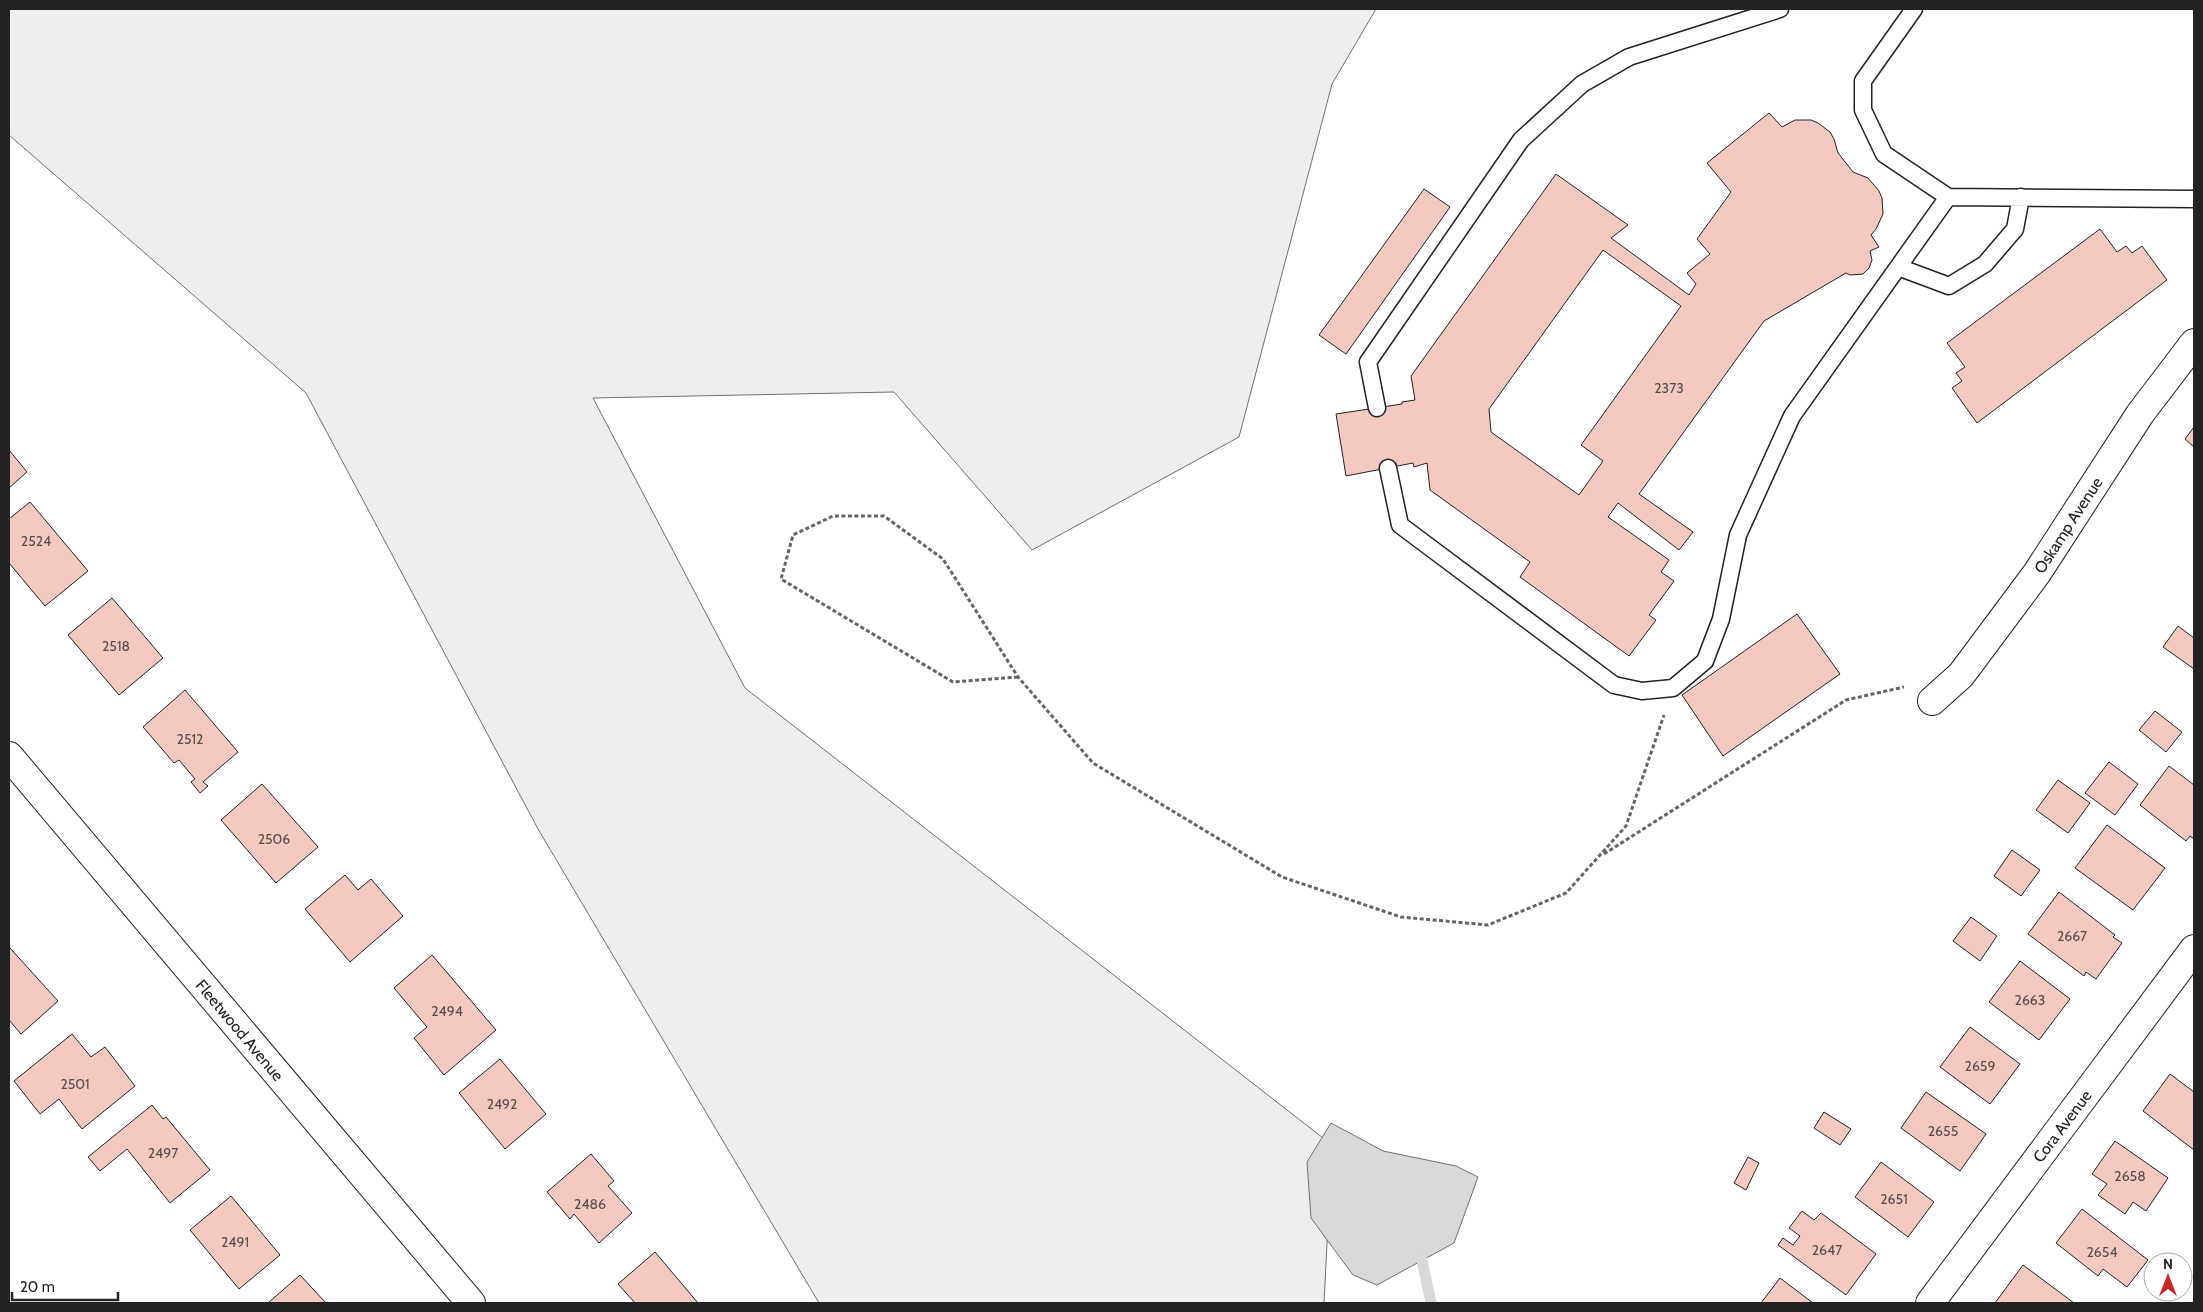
<svg xmlns="http://www.w3.org/2000/svg" width="2203" height="1312" font-family="Cabin,sans-serif">
  <rect width="100%" height="100%" fill="#fff"/>
  <path fill="#eee" stroke="#6f6f6f" d="M 9,9 L 1376,9 L 1332,84 L 1239,437 L 1032,550 L 894,392 L 593,398 L 745,688 L 1332,1145 L 1324,1303 L 819,1303 L 538,829 L 306,393 L 9,135 Z"/>
  <path fill="#d9d9d9" stroke="#6f6f6f" d="M 1331,1123 L 1383,1151 L 1456,1166 L 1478,1177 L 1454,1243 L 1377,1285 L 1353,1275 L 1311,1218 L 1307,1162 Z"/>
  <g fill="none" stroke-linecap="round" stroke-linejoin="round">
    <path stroke="#d9d9d9" stroke-width="11" d="M 1422,1260 L 1431,1303"/>
  </g>
  <path fill="#f3c9c0" stroke="#222" fill-rule="evenodd" d="M 1769,113 L 1782,127 L 1795,120 L 1811,120 L 1818,123 L 1830,132 L 1834,139 L 1838,153 L 1853,172 L 1868,178 L 1879,191 L 1882,198 L 1883,214 L 1876,229 L 1871,235 L 1879,247 L 1870,251 L 1872,260 L 1869,268 L 1863,274 L 1850,275 L 1846,273 L 1764,321 L 1639,494 L 1693,532 L 1679,550 L 1618,503 L 1608,517 L 1669,560 L 1661,572 L 1674,581 L 1649,615 L 1656,620 L 1629,656 L 1520,577 L 1530,562 L 1430,490 L 1427,463 L 1414,467 L 1413,463 L 1346,476 L 1336,414 L 1402,404 L 1402,402 L 1415,400 L 1411,376 L 1556,174 L 1628,225 L 1611,238 L 1689,295 L 1696,284 L 1687,273 L 1710,254 L 1697,239 L 1731,192 L 1707,163 ZM 1603,250 L 1681,306 L 1581,445 L 1603,461 L 1579,495 L 1491,432 L 1489,409 Z
    M 1424,189 L 1450,207 L 1346,354 L 1319,335 Z
    M 2100,229 L 2117,252 L 2126,246 L 2132,253 L 2142,246 L 2167,280 L 1977,423 L 1952,388 L 1962,381 L 1956,373 L 1965,367 L 1947,343 Z
    M 2194,427 L 2194,447 L 2185,439 Z
    M 9,450 L 27,472 L 9,488 Z
    M 30,502 L 88,571 L 45,606 L 9,563 L 9,519 Z
    M 112,598 L 163,658 L 119,695 L 68,635 Z
    M 1797,614 L 1840,674 L 1723,756 L 1682,695 Z
    M 2178,626 L 2194,638 L 2194,669 L 2163,647 Z
    M 185,690 L 238,752 L 203,782 L 208,786 L 200,793 L 191,782 L 195,779 L 179,760 L 174,763 L 143,727 Z
    M 2155,711 L 2182,732 L 2166,752 L 2139,730 Z
    M 2109,762 L 2138,784 L 2115,815 L 2085,793 Z
    M 2169,766 L 2194,785 L 2194,839 L 2190,836 L 2186,841 L 2140,805 Z
    M 2058,780 L 2090,803 L 2068,833 L 2036,810 Z
    M 262,784 L 318,847 L 276,883 L 221,820 Z
    M 2107,825 L 2165,868 L 2133,910 L 2075,868 Z
    M 2012,850 L 2040,870 L 2021,896 L 1994,876 Z
    M 345,875 L 358,890 L 371,879 L 403,916 L 350,962 L 305,909 Z
    M 2059,892 L 2115,935 L 2113,937 L 2122,943 L 2096,979 L 2086,972 L 2084,976 L 2028,934 Z
    M 1971,917 L 1997,936 L 1980,961 L 1953,941 Z
    M 9,947 L 58,1001 L 21,1034 L 9,1020 Z
    M 432,955 L 496,1030 L 444,1075 L 414,1038 L 427,1027 L 394,988 Z
    M 2020,961 L 2070,999 L 2039,1040 L 1989,1002 Z
    M 1970,1027 L 2020,1064 L 1990,1104 L 1940,1067 Z
    M 72,1034 L 91,1057 L 105,1047 L 135,1086 L 82,1129 L 59,1099 L 40,1114 L 14,1081 Z
    M 500,1059 L 546,1114 L 505,1149 L 459,1093 Z
    M 2170,1074 L 2194,1092 L 2194,1150 L 2143,1111 Z
    M 1926,1092 L 1986,1134 L 1960,1171 L 1901,1128 Z
    M 152,1105 L 163,1119 L 166,1117 L 210,1170 L 170,1203 L 127,1149 L 100,1171 L 88,1157 Z
    M 1824,1112 L 1851,1129 L 1840,1145 L 1814,1128 Z
    M 2115,1141 L 2168,1178 L 2146,1211 L 2133,1202 L 2125,1214 L 2098,1195 L 2107,1184 L 2092,1174 Z
    M 591,1154 L 614,1181 L 608,1186 L 632,1213 L 599,1243 L 574,1214 L 570,1219 L 547,1192 Z
    M 1748,1157 L 1759,1163 L 1746,1190 L 1734,1183 Z
    M 1881,1162 L 1934,1202 L 1908,1237 L 1855,1197 Z
    M 231,1196 L 280,1255 L 239,1289 L 190,1230 Z
    M 2082,1209 L 2148,1260 L 2127,1287 L 2103,1269 L 2098,1276 L 2056,1243 Z
    M 1802,1211 L 1814,1220 L 1821,1213 L 1876,1254 L 1846,1295 L 1778,1245 L 1783,1238 L 1793,1245 L 1800,1236 L 1789,1228 Z
    M 655,1252 L 698,1303 L 635,1303 L 618,1284 Z
    M 2023,1265 L 2074,1303 L 1995,1303 Z
    M 300,1275 L 326,1303 L 268,1303 Z
    M 1780,1278 L 1813,1303 L 1761,1303 Z"/>
  <g fill="none" stroke-linecap="round" stroke-linejoin="round">
    <defs>
      <path id="service" d="M 1914,9 L 1863,81 L 1863,110 L 1884,154 L 1948,197 L 2194,199
        M 1898,267 L 1949,286 L 1985,264 L 2015,229 L 2021,197
        M 1377,408 L 1368,362 L 1521,140 L 1582,84 L 1629,57 L 1780,9
        M 1388,468 L 1400,525 L 1614,685 L 1642,691 L 1673,688 L 1705,661 L 1721,619 L 1738,535 L 1792,416 L 1948,197"/>
      <path id="minor" d="M 1932,701 L 1961,675 L 2037,573 L 2140,414 L 2194,343
        M 9,756 L 471,1303
        M 1930,1303 L 2194,949"/>
    </defs>
    <use href="#service" stroke="#222" stroke-width="19"/>
    <use href="#minor" stroke="#222" stroke-width="30"/>
    <path stroke="#646464" stroke-width="3" stroke-dasharray="4 2.5" stroke-linecap="butt" d="M 1018,677 L 953,682 L 781,579 L 793,535 L 833,516 L 884,516 L 943,559 L 1018,677 L 1093,763 L 1282,877 L 1401,917 L 1488,925 L 1566,893 L 1626,826 L 1664,715
      M 1604,854 L 1846,700 L 1904,687"/>
    <use href="#service" stroke="#fff" stroke-width="16"/>
    <use href="#minor" stroke="#fff" stroke-width="28"/>
  </g>
  <g text-anchor="middle" stroke-width="4" stroke-linejoin="round" paint-order="stroke">
    <g font-size="14" fill="#564c4a">
      <text x="1669" y="393">2373</text>
      <text x="36" y="546">2524</text>
      <text x="116" y="651">2518</text>
      <text x="190" y="744">2512</text>
      <text x="274" y="844">2506</text>
      <text x="2072" y="941">2667</text>
      <text x="2030" y="1005">2663</text>
      <text x="447" y="1016">2494</text>
      <text x="1980" y="1071">2659</text>
      <text x="75" y="1089">2501</text>
      <text x="502" y="1109">2492</text>
      <text x="1943" y="1136">2655</text>
      <text x="163" y="1158">2497</text>
      <text x="2130" y="1181">2658</text>
      <text x="1894" y="1204">2651</text>
      <text x="590" y="1209">2486</text>
      <text x="235" y="1247">2491</text>
      <text x="1827" y="1255">2647</text>
      <text x="2102" y="1257">2654</text>
    </g>
    <g font-size="16" fill="#222" stroke="#fff">
      <text transform="translate(2068 525) rotate(-57)" y="6">Oskamp Avenue</text>
      <text transform="translate(240 1030) rotate(50)" y="6">Fleetwood Avenue</text>
      <text transform="translate(2062 1126) rotate(-53)" y="6">Cora Avenue</text>
    </g>
  </g>
  <rect width="2203" height="1312" fill="none" stroke="#222222" stroke-width="20"/>
  <g transform="translate(2168 1277)"><circle r="24" fill="#ffffff" stroke="#a7a7a7"/>
  <path d="M0-4L9 19L0 12L-9 19Z" fill="#c62828"/>
  <text y="-8" font-size="14" font-weight="bold" text-anchor="middle" fill="#222222">N</text>
  </g>
  <path d="M12 1292v8h106v-8" fill="none" stroke="#222222" stroke-width="2.5"/>
  <text x="20" y="1292" font-size="15" fill="#222222" stroke="#ffffff" stroke-width="4" paint-order="stroke">20 m</text>
</svg>
